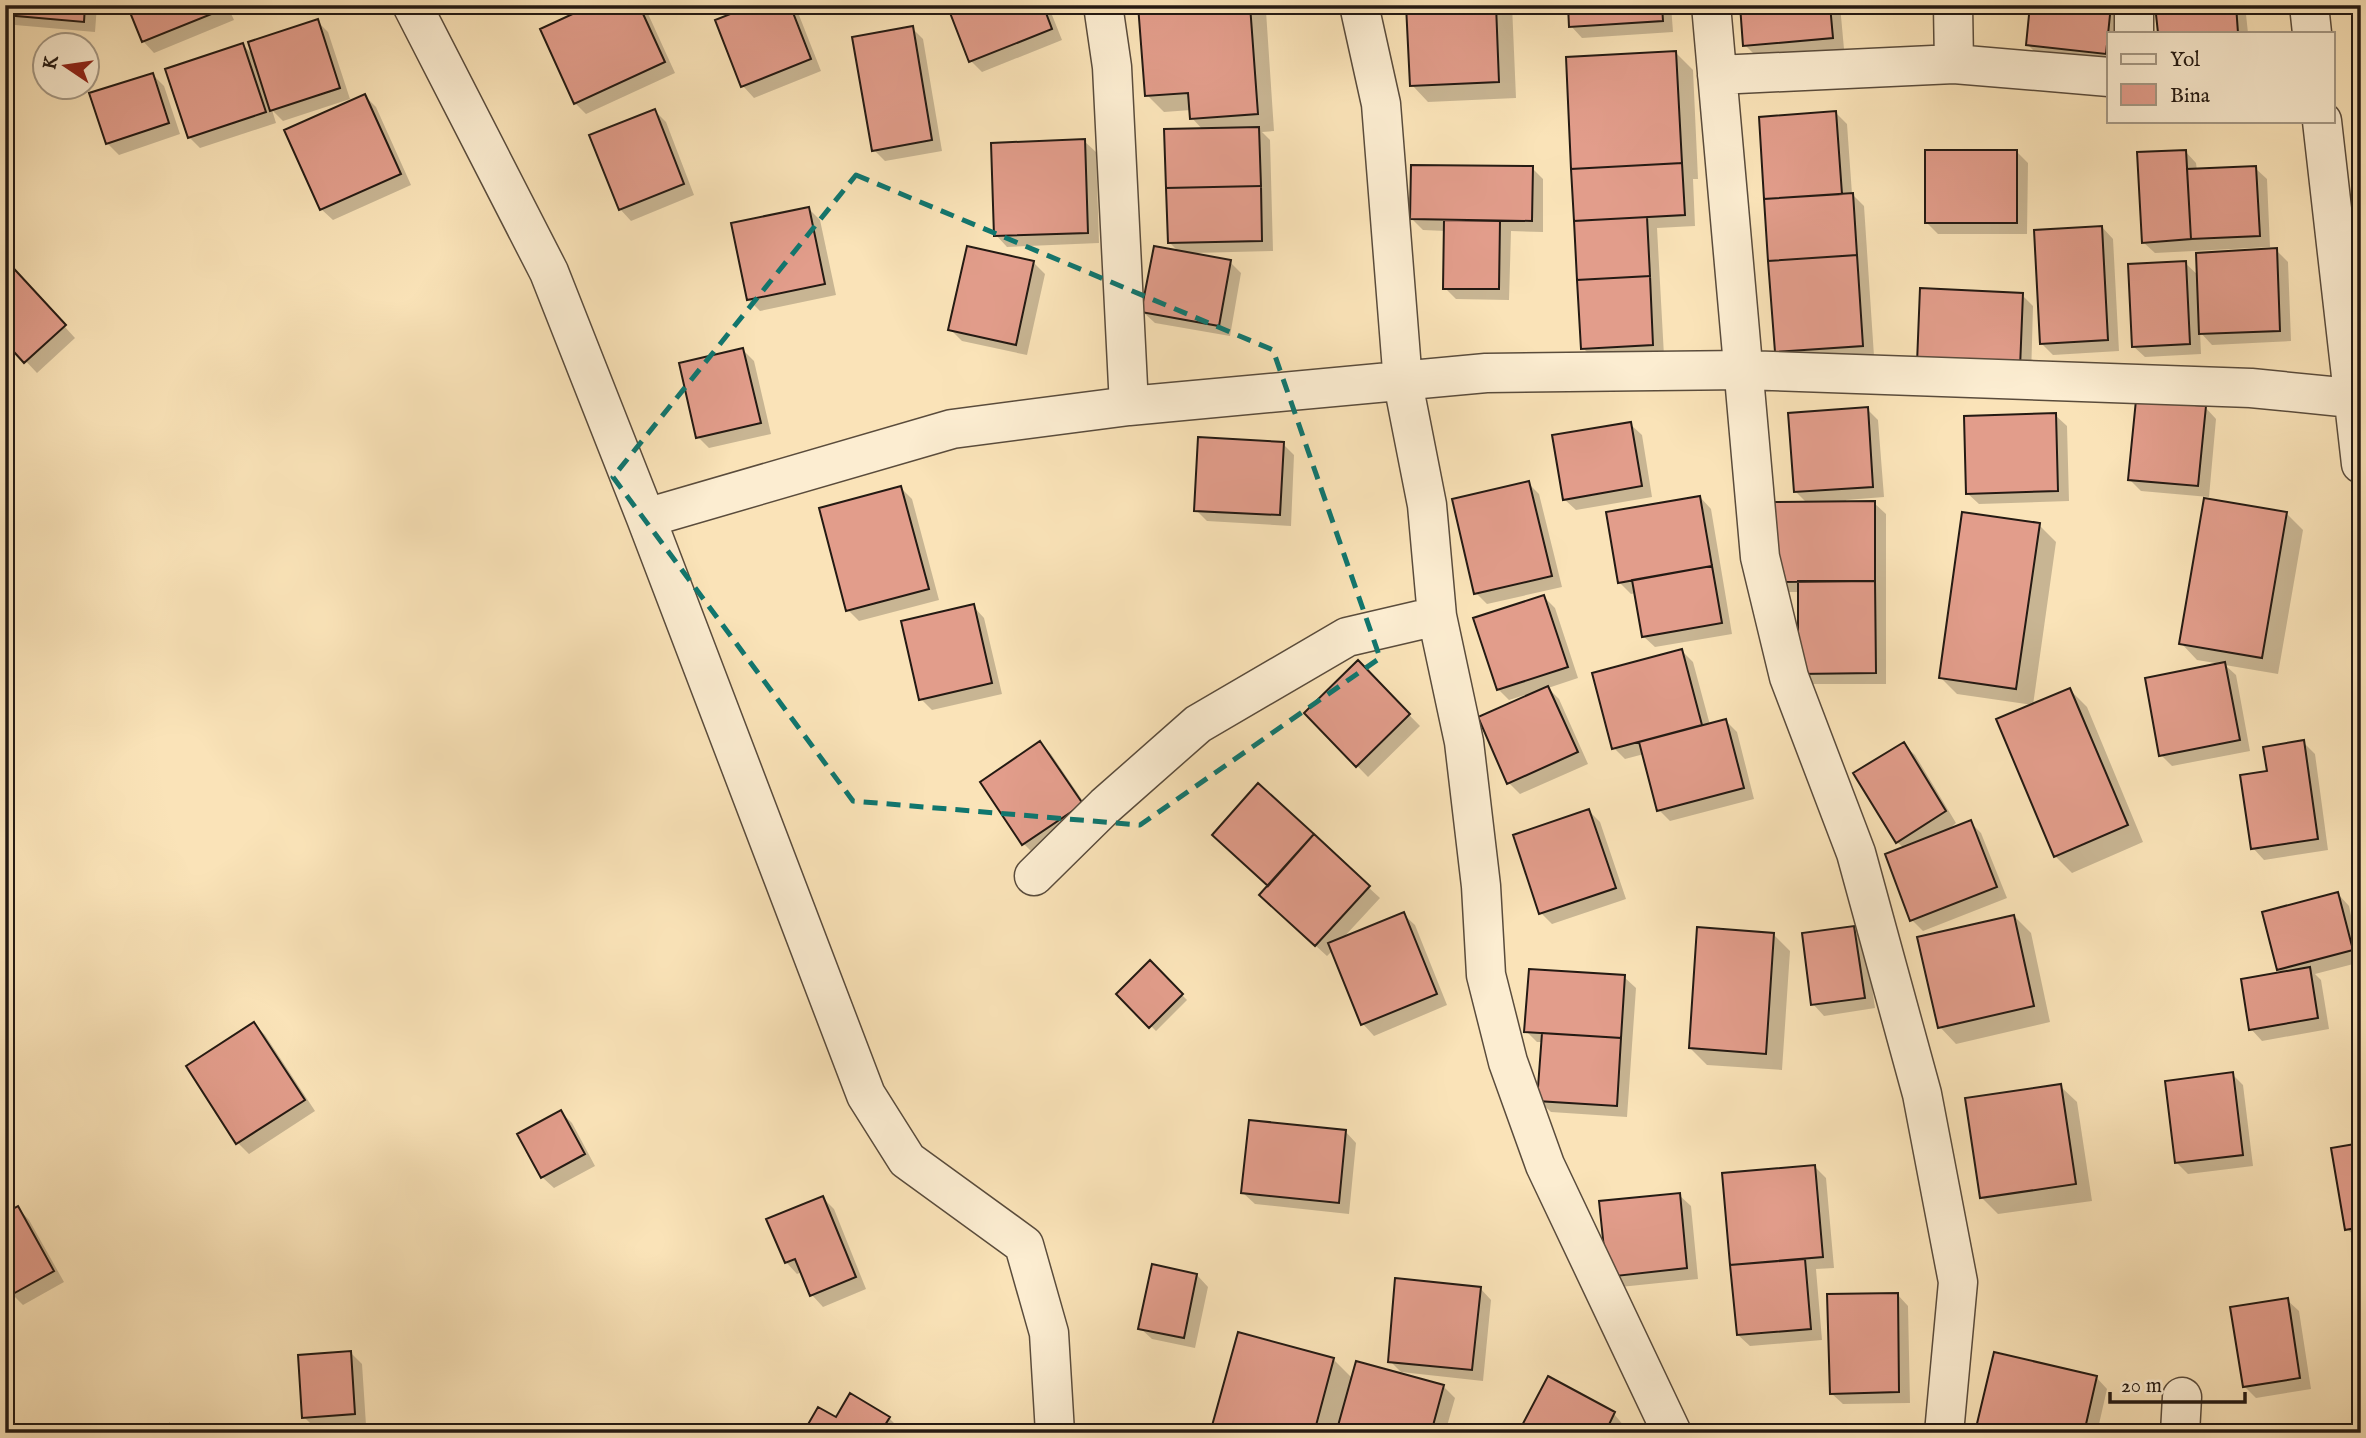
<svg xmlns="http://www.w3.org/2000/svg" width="2366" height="1438" font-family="'IM FELL English',serif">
  <rect width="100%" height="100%" fill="#fae3b8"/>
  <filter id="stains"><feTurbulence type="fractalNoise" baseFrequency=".00286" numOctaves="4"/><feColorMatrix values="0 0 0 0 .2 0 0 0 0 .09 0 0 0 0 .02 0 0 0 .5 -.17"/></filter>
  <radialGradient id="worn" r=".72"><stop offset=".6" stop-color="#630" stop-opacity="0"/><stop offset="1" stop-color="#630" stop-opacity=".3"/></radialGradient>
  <path fill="#0003" d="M 5,5 L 97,5 L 95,32 L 15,25 L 5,15 Z
    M 128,5 L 227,5 L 234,20 L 154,53 L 143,41 Z
    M 596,5 L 644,5 L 675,73 L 586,114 L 575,103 Z
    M 757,5 L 795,5 L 821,71 L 754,98 L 743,86 Z
    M 949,5 L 1048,5 L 1062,40 L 982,72 L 971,61 Z
    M 1140,5 L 1260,5 L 1266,11 L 1274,131 L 1262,132 L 1270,140 L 1273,251 L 1193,253 L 1230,262 L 1241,273 L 1230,336 L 1155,323 L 1143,312 L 1180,253 L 1169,242 L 1203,130 L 1192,118 L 1191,110 L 1164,112 L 1147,95 Z
    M 1408,5 L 1512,5 L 1516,98 L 1428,102 L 1412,85 Z
    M 1570,5 L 1671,5 L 1673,32 L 1582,38 L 1571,26 Z
    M 1742,5 L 1840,5 L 1844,49 L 1756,56 L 1745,45 Z
    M 2032,5 L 2123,5 L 2120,33 L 2109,33 L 2109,63 L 2039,56 L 2028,45 Z
    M 2157,5 L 2245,5 L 2248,33 L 2159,33 Z
    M 317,21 L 328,32 L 350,99 L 283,121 L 272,110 L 276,123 L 200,148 L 189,137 L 243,45 L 255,57 Z
    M 912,28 L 923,39 L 942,151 L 885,161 L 874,150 Z
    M 1676,53 L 1693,70 L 1698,179 L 1693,179 L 1695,226 L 1657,228 L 1664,356 L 1594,359 L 1583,348 Z
    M 153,75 L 164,86 L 180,134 L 119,155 L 107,143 Z
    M 365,96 L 376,107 L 411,185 L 333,220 L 321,209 Z
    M 655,111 L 666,122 L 694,195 L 631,221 L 620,209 Z
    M 1836,113 L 1847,124 L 1852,194 L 1864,206 L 1874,356 L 1788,362 L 1776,351 Z
    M 1084,141 L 1096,152 L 1099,243 L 1007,247 L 996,235 Z
    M 2185,151 L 2196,163 L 2197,171 L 2255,168 L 2267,179 L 2270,247 L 2155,253 L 2143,242 Z
    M 2017,152 L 2028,163 L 2027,234 L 1938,234 L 1926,222 Z
    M 1532,168 L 1543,179 L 1543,232 L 1511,231 L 1509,300 L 1456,299 L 1445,288 L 1446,231 L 1423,230 L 1412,219 Z
    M 809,209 L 820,220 L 836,295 L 760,311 L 748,299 Z
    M 2102,227 L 2113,239 L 2119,351 L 2053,355 L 2042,344 Z
    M 2276,250 L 2288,262 L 2291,341 L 2212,345 L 2200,332 L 2201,354 L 2145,357 L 2133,346 L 2185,263 L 2199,276 Z
    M 1034,263 L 1045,274 L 1027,355 L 962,341 L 950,329 Z
    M 16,273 L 75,338 L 37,373 L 5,339 Z
    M 2022,295 L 2033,306 L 2031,378 L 1930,374 Z
    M 743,350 L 754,361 L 771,434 L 709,448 L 698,437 Z
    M 2205,407 L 2216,419 L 2209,497 L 2141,491 L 2130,480 Z
    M 1867,409 L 1878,420 L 1884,497 L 1846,500 L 1847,503 L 1874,503 L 1886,514 L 1886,684 L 1811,684 L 1800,673 L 1800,592 L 1786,592 L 1775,581 L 1807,503 L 1796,492 Z
    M 2055,415 L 2067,426 L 2069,501 L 1979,504 L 1967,493 Z
    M 1630,424 L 1642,435 L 1652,497 L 1576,510 L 1564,499 Z
    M 1283,444 L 1294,455 L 1291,526 L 1207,521 L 1196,510 Z
    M 1528,483 L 1539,494 L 1562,587 L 1487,604 L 1476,593 Z
    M 901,488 L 912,499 L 939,600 L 859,621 L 848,610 Z
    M 1700,497 L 1711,509 L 1732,634 L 1655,647 L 1643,636 L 1636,593 L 1631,594 L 1619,582 Z
    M 2286,513 L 2303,530 L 2278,674 L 2225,665 L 2236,675 L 2250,751 L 2172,766 L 2161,755 L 2221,664 L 2197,660 L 2181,643 Z
    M 2039,525 L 2056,542 L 2033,705 L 1957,694 L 1940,677 Z
    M 1544,597 L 1555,608 L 1578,678 L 1548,688 L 1559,699 L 1588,764 L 1520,794 L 1509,783 L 1526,698 L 1525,695 L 1509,700 L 1498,689 Z
    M 973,606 L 984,618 L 1002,694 L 932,710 L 921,699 Z
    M 1682,651 L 1693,662 L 1710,725 L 1726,721 L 1737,732 L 1754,799 L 1670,821 L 1659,810 L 1644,754 L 1625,759 L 1614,748 Z
    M 1358,663 L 1420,726 L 1368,777 L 1306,713 Z
    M 2070,690 L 2087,707 L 2143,842 L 2072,873 L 2055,856 Z
    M 2303,742 L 2315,754 L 2328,850 L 2264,860 L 2253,848 L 2269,772 Z
    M 1040,743 L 1051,754 L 1093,816 L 1035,855 L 1024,844 Z
    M 1903,744 L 1915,755 L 1956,823 L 1947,831 L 1970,822 L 1981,833 L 2007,898 L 1923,931 L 1912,920 L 1904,848 L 1897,842 Z
    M 1258,786 L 1380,898 L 1343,938 L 1403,914 L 1415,925 L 1447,1005 L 1374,1036 L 1363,1024 L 1333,950 L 1327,956 L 1272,906 Z
    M 1589,811 L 1600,822 L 1626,899 L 1552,924 L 1541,913 Z
    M 2338,894 L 2349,906 L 2361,962 L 2315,974 L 2321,980 L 2329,1029 L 2262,1041 L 2251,1029 L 2283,974 L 2279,969 Z
    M 2014,916 L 2031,933 L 2050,1022 L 1956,1044 L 1940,1027 Z
    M 1854,928 L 1865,939 L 1875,1008 L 1824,1016 L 1813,1004 Z
    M 1773,934 L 1790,951 L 1782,1070 L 1707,1065 L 1690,1048 Z
    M 1150,963 L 1187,1000 L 1156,1031 L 1119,994 Z
    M 1624,977 L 1636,988 L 1627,1117 L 1551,1112 L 1539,1101 L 1543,1042 L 1537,1042 L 1526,1031 Z
    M 254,1024 L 265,1035 L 315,1111 L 249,1154 L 238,1143 Z
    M 2232,1074 L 2243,1085 L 2253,1166 L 2188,1174 L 2176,1162 Z
    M 2060,1086 L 2077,1102 L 2092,1201 L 1998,1214 L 1981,1197 Z
    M 561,1112 L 572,1123 L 595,1166 L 554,1188 L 542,1177 Z
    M 1345,1131 L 1356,1143 L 1349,1214 L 1255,1204 L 1243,1193 Z
    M 2361,1144 L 2361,1242 L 2347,1229 Z
    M 1815,1167 L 1826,1178 L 1834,1268 L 1816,1269 L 1822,1340 L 1750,1346 L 1738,1335 L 1724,1174 Z
    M 1679,1195 L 1691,1206 L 1698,1279 L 1620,1287 L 1608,1276 Z
    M 823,1198 L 834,1209 L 866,1289 L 823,1307 L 812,1295 L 802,1272 L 797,1274 L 786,1262 Z
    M 18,1208 L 29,1220 L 64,1282 L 23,1305 L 12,1294 Z
    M 1197,1275 L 1208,1287 L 1195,1348 L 1152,1339 L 1140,1328 Z
    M 1480,1288 L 1491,1300 L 1483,1381 L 1401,1372 L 1390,1361 Z
    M 1897,1294 L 1908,1306 L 1910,1403 L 1843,1404 L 1831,1393 Z
    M 2287,1300 L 2299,1311 L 2311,1389 L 2256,1398 L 2244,1386 Z
    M 351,1353 L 362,1364 L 366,1425 L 315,1428 L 304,1417 Z
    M 1333,1359 L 1353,1379 L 1443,1386 L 1455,1398 L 1445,1433 L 1212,1433 Z
    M 2096,1377 L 2107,1389 L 2097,1433 L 1977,1431 Z
    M 1549,1379 L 1614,1414 L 1630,1433 L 1520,1433 Z
    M 889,1418 L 900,1429 L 898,1433 L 805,1433 L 837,1420 Z"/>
  <path fill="#e29d8b" stroke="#241a13" stroke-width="2" d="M 5,5 L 85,5 L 84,22 L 5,15 Z
    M 127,5 L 222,5 L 224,9 L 142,42 Z
    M 592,5 L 639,5 L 665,62 L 574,104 L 540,29 Z
    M 753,5 L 790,5 L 811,59 L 741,87 L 715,20 Z
    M 947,5 L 1043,5 L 1052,29 L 969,62 Z
    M 1138,5 L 1250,5 L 1258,114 L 1190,119 L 1188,93 L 1145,96 Z
    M 1406,5 L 1496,5 L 1499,82 L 1410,86 Z
    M 1568,5 L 1662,5 L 1663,21 L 1569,27 Z
    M 1740,5 L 1830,5 L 1833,38 L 1743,46 Z
    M 2030,5 L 2111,5 L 2106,54 L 2026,45 Z
    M 2155,5 L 2236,5 L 2238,33 L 2158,33 Z
    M 318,19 L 340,88 L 270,111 L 248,42 Z
    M 913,26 L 932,140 L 872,151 L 852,37 Z
    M 243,43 L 266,112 L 188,138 L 165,69 Z
    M 1676,51 L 1682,163 L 1571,169 L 1566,57 Z
    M 153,73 L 169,123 L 106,144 L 89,93 Z
    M 365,94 L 401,174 L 320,210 L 284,130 Z
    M 655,109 L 684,184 L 619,210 L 589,135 Z
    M 1836,111 L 1842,194 L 1764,199 L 1759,117 Z
    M 1259,127 L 1261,186 L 1166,188 L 1164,129 Z
    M 1085,139 L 1088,233 L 994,236 L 991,143 Z
    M 1925,150 L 2017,150 L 2017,223 L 1925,223 Z
    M 2186,150 L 2191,239 L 2142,243 L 2137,152 Z
    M 1682,163 L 1685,215 L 1574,221 L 1571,169 Z
    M 1411,165 L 1533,166 L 1532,221 L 1410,219 Z
    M 2256,166 L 2260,236 L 2191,239 L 2187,169 Z
    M 1261,186 L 1262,241 L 1168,243 L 1166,188 Z
    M 1853,193 L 1857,255 L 1768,261 L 1764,199 Z
    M 809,207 L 825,284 L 747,300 L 731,223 Z
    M 1647,217 L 1650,276 L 1577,280 L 1574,221 Z
    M 1444,220 L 1500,221 L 1499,289 L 1443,289 Z
    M 2102,226 L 2108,340 L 2040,344 L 2034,230 Z
    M 967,246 L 1034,261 L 1016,345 L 948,330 Z
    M 1154,246 L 1231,260 L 1219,326 L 1141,312 Z
    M 2277,248 L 2280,331 L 2199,334 L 2196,253 Z
    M 1857,255 L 1863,346 L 1775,352 L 1768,261 Z
    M 5,259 L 66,325 L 24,363 L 5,342 Z
    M 2186,261 L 2190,344 L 2132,347 L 2128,264 Z
    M 1650,276 L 1653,345 L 1581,349 L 1577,280 Z
    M 1920,288 L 2023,293 L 2020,368 L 1917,363 Z
    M 743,348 L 761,423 L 696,438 L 679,363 Z
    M 2136,400 L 2206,406 L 2198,486 L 2128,480 Z
    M 1868,407 L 1873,487 L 1794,492 L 1788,413 Z
    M 2056,413 L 2058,491 L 1966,494 L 1964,416 Z
    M 1631,422 L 1642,486 L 1563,500 L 1552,435 Z
    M 1198,437 L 1284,442 L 1280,515 L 1194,511 Z
    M 1529,481 L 1552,576 L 1474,594 L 1452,499 Z
    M 901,486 L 929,589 L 846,611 L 819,508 Z
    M 1700,496 L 1712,566 L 1618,583 L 1606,512 Z
    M 2204,498 L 2287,512 L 2262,658 L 2179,644 Z
    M 1875,501 L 1875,581 L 1773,582 L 1772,502 Z
    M 1962,512 L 2040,523 L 2016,689 L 1939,678 Z
    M 1712,566 L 1722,623 L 1642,637 L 1632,580 Z
    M 1798,581 L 1875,581 L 1876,673 L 1798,674 Z
    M 1544,595 L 1568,667 L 1497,690 L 1473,618 Z
    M 974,604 L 992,683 L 919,700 L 901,621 Z
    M 1682,649 L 1702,725 L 1612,749 L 1592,673 Z
    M 1358,660 L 1410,714 L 1356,767 L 1304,713 Z
    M 2225,662 L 2240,740 L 2159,756 L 2145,678 Z
    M 1548,686 L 1578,752 L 1507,784 L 1478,717 Z
    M 2070,688 L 2128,825 L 2054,857 L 1996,719 Z
    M 1726,719 L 1744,788 L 1657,811 L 1639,742 Z
    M 2304,740 L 2318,839 L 2251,849 L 2240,775 L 2267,771 L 2263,747 Z
    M 1040,741 L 1083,804 L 1022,845 L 980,782 Z
    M 1904,742 L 1946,811 L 1896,843 L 1853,773 Z
    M 1258,783 L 1314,834 L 1268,886 L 1212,835 Z
    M 1589,809 L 1616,888 L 1539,914 L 1513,835 Z
    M 1971,820 L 1997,887 L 1910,921 L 1885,854 Z
    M 1314,834 L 1370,886 L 1315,946 L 1259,895 Z
    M 2338,892 L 2353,950 L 2277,970 L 2262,912 Z
    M 1404,912 L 1437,994 L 1361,1025 L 1328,943 Z
    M 2014,915 L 2034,1006 L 1938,1028 L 1917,937 Z
    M 1854,926 L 1865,998 L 1811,1005 L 1802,933 Z
    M 1697,927 L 1774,933 L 1766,1054 L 1689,1048 Z
    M 1150,960 L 1183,994 L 1149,1028 L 1116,994 Z
    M 2310,967 L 2318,1018 L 2249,1030 L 2241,979 Z
    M 1529,969 L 1625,975 L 1621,1038 L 1524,1032 Z
    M 254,1022 L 305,1100 L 236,1144 L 186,1066 Z
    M 1542,1033 L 1621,1038 L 1617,1106 L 1537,1101 Z
    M 2233,1072 L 2243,1155 L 2175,1163 L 2165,1081 Z
    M 2061,1084 L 2076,1184 L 1980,1198 L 1965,1098 Z
    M 561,1110 L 585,1154 L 541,1178 L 517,1134 Z
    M 1249,1120 L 1346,1130 L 1339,1203 L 1241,1193 Z
    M 2361,1143 L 2361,1227 L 2345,1230 L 2331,1148 Z
    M 1815,1165 L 1823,1257 L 1730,1265 L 1722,1173 Z
    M 1680,1193 L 1687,1268 L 1607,1277 L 1599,1201 Z
    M 823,1196 L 856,1277 L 810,1296 L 795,1259 L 785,1263 L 766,1219 Z
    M 18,1206 L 54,1271 L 11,1295 L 5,1285 L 5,1213 Z
    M 1805,1259 L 1811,1329 L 1737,1335 L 1730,1265 Z
    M 1152,1264 L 1197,1274 L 1184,1338 L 1138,1329 Z
    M 1395,1278 L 1481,1287 L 1472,1370 L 1388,1362 Z
    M 1898,1293 L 1899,1392 L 1830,1394 L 1827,1294 Z
    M 2288,1298 L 2300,1378 L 2243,1387 L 2230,1307 Z
    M 1238,1332 L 1334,1358 L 1314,1433 L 1210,1433 Z
    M 351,1351 L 355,1414 L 302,1418 L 298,1355 Z
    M 1994,1352 L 2097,1376 L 2084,1433 L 1975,1432 Z
    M 1356,1361 L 1444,1385 L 1431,1433 L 1336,1433 Z
    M 1548,1376 L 1615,1412 L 1605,1433 L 1518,1433 Z
    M 850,1393 L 890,1417 L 880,1433 L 803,1433 L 818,1407 L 836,1417 Z
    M 169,1424 L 172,1433 L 147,1433 Z"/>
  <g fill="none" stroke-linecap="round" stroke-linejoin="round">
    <defs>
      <path id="minor" d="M 412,5 L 549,272 L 646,518 L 866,1095 L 907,1160 L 1024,1245 L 1049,1333 L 1055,1433
        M 1103,5 L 1112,67 L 1129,406
        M 1359,5 L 1381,104 L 1403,383 L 1427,505 L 1437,616 L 1464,742 L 1481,886 L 1486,975 L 1508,1062 L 1545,1165 L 1672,1433
        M 1711,5 L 1760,557 L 1789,677 L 1856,853 L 1922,1094 L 1958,1282 L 1944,1433
        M 1953,5 L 1954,64
        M 2309,5 L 2312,33
        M 2134,33 L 2134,5
        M 1717,75 L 1954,64 L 2109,77
        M 2322,121 L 2361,464
        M 646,518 L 952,429 L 1129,406 L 1486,373 L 1743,370 L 2251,388 L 2361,399
        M 1034,876 L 1105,806 L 1198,724 L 1347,637 L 1437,616
        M 2180,1433 L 2182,1397"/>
    </defs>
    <use href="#minor" stroke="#5a4c3c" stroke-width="41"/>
    <use href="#minor" stroke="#fcedd1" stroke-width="38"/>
  </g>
  <path fill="none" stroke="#0f766e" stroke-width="5" stroke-dasharray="14 9" stroke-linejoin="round" d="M 856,175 L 1273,350 L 1380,658 L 1140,825 L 853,801 L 613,477 Z"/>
  <rect width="2366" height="1438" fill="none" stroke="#fae3b8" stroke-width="28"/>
  <rect x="7" y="7" width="2352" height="1424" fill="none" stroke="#241a13" stroke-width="3.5"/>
  <rect x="14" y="14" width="2338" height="1410" fill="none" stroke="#241a13" stroke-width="2"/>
  <rect x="2107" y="32" width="228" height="91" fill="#fcedd1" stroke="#a69985" stroke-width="2"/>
  <rect x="2121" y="54" width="35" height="10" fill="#fcedd1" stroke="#a69985" stroke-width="2"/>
  <text x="2170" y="66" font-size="21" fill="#241a13">Yol</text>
  <rect x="2121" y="84" width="35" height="21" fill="#e29d8b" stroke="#a69985" stroke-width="2"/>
  <text x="2170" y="102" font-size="21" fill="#241a13">Bina</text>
  <g transform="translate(66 66) rotate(283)"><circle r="33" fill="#fcedd1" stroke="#a69985" stroke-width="2"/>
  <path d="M0-5L12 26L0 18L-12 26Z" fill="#8f2418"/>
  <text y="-10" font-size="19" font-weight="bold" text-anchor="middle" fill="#241a13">K</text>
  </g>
  <path d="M2110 1392v10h135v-10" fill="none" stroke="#241a13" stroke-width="3.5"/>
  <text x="2121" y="1392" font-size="21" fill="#241a13" stroke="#fcedd1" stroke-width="5" paint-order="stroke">20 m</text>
  <rect width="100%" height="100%" filter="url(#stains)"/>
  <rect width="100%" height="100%" fill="url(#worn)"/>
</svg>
